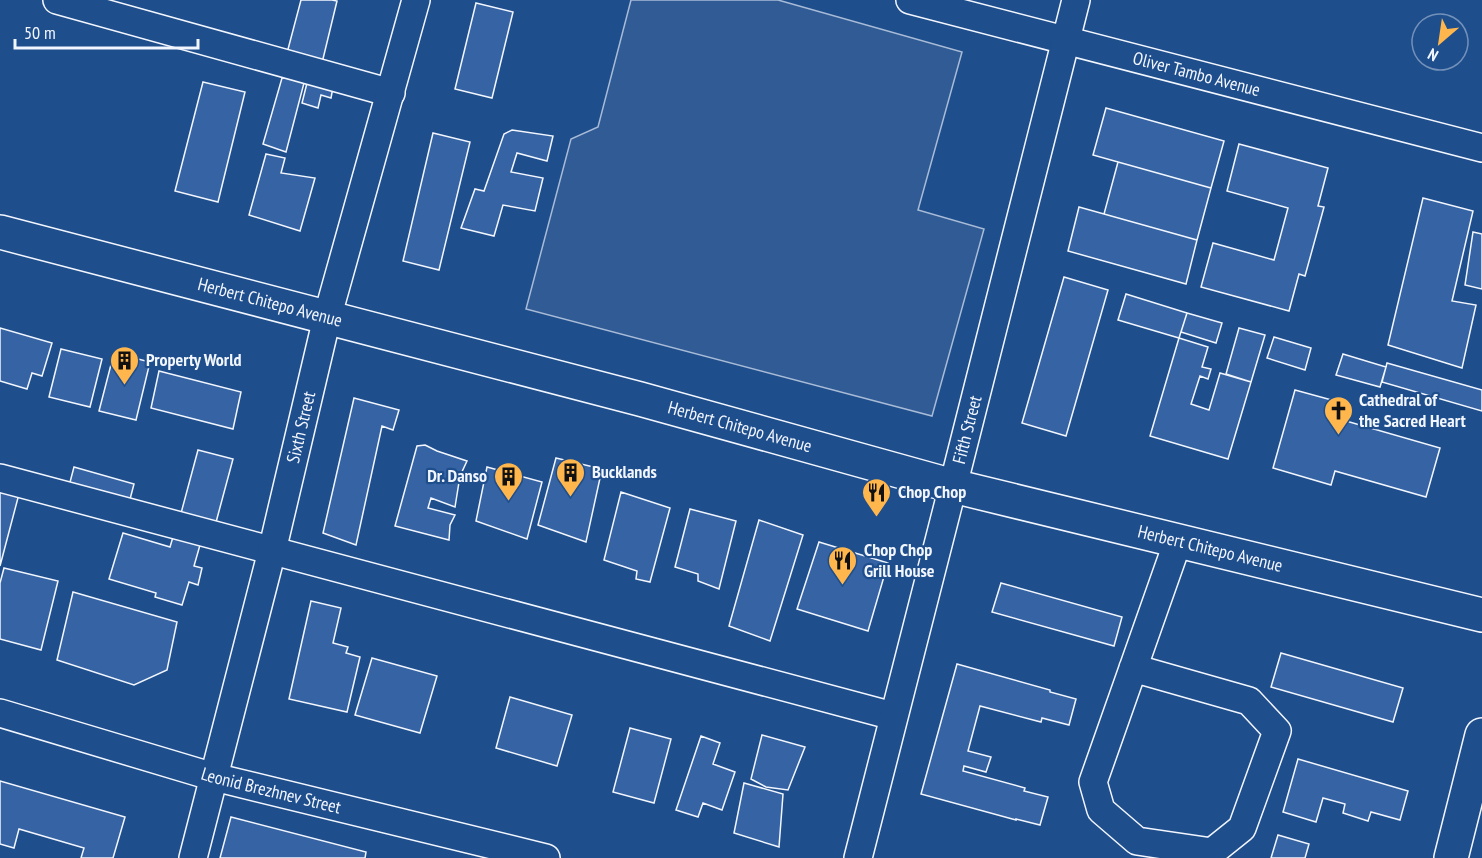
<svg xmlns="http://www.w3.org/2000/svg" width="1482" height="858" font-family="'PT Sans Narrow',sans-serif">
  <rect width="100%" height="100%" fill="#1f4e8c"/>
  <path fill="#305b95" stroke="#a8bbd7" stroke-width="1.5" d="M 631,0 L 778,0 L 962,52 L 918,210 L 984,229 L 932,416 L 526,309 L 571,139 L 598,127 Z"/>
  <path fill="#3563a3" stroke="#f2f6ff" stroke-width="1.5" d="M 301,0 L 332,0 L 337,1 L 322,63 L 287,53 Z
    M 476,3 L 513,12 L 492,98 L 455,89 Z
    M 309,75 L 334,82 L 331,98 L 321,95 L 318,108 L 302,103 Z
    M 282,78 L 292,78 L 304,83 L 286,152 L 263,144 Z
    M 203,82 L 245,92 L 218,202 L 175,191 Z
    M 1106,108 L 1224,141 L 1211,188 L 1093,155 Z
    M 512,130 L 553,136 L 547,161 L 517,153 L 511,172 L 543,178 L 535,211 L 503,205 L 494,236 L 461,228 L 475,189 L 484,191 L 504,134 Z
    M 433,133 L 470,142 L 439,270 L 403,261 Z
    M 1239,144 L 1328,168 L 1318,206 L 1324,207 L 1305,276 L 1299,274 L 1289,311 L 1201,287 L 1213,243 L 1274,260 L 1288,208 L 1227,191 Z
    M 266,154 L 285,158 L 281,173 L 315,178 L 300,231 L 249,215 Z
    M 1118,162 L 1211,188 L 1197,240 L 1104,214 Z
    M 1423,198 L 1473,211 L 1452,301 L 1476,305 L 1462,368 L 1388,345 Z
    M 1079,207 L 1197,240 L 1186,284 L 1068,251 Z
    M 1473,232 L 1482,234 L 1482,289 L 1465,285 Z
    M 1064,277 L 1108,290 L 1066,436 L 1022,423 Z
    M 1126,294 L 1187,313 L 1179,338 L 1118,320 Z
    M 1187,313 L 1222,323 L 1216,343 L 1181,332 Z
    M 0,328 L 52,343 L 42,376 L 32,373 L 27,389 L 0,381 Z
    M 1239,328 L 1265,335 L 1251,382 L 1226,374 Z
    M 1274,337 L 1311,348 L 1305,370 L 1267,358 Z
    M 1179,338 L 1208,347 L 1202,367 L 1211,369 L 1208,379 L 1200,376 L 1191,404 L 1209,410 L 1220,373 L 1251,382 L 1228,459 L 1150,436 Z
    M 61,349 L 102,359 L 90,407 L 49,397 Z
    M 114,353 L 150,362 L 136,420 L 99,411 Z
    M 1343,354 L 1386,367 L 1380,387 L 1336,375 Z
    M 1387,363 L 1482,390 L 1482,411 L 1382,382 Z
    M 159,371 L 241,392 L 233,429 L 151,408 Z
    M 1295,390 L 1350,405 L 1346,421 L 1440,448 L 1426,497 L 1335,471 L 1331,485 L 1273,468 Z
    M 354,398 L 399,410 L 393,430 L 382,426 L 356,545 L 323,533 Z
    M 425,445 L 437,451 L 467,461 L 460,476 L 455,507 L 431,498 L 428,508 L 455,515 L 450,525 L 449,540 L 395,526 L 417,446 Z
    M 198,450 L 233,459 L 215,526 L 180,517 Z
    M 556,458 L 602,469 L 586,542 L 538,525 Z
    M 74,467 L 134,484 L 129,503 L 69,486 Z
    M 487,467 L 542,482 L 527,539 L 476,521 Z
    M 0,489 L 19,494 L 0,566 Z
    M 621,492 L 670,508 L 650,582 L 636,579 L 637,571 L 604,560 Z
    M 690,509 L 736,521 L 719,589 L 698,581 L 698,574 L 675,567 Z
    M 759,520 L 803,535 L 770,641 L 729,626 Z
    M 123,533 L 170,547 L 173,537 L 200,545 L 194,566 L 202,568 L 198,585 L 189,582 L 182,605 L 155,597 L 156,593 L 109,579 Z
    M 819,542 L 888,563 L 868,631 L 797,609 Z
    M 4,568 L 58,581 L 41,650 L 0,639 L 0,583 Z
    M 1001,583 L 1122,617 L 1114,646 L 992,612 Z
    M 73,592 L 177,622 L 167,670 L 134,685 L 57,660 Z
    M 311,601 L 341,608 L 333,643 L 348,647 L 346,653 L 360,657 L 347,712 L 289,699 Z
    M 1281,653 L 1403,688 L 1393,722 L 1271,687 Z
    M 372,658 L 437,676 L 420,733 L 355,715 Z
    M 957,664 L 1050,690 L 1050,692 L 1076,699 L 1069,725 L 1042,718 L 1041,722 L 980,706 L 968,751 L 991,757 L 986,772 L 964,766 L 963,771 L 1025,788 L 1024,791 L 1048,797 L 1040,825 L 1016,819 L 1016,820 L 921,794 Z
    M 510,697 L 572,715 L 557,766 L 496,748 Z
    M 630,728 L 671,739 L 654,803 L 613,792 Z
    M 762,735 L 805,747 L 788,790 L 766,787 L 751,779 Z
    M 701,736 L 720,743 L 713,764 L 735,772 L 722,810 L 703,803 L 698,817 L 676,810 Z
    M 1298,759 L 1408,791 L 1400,820 L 1371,812 L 1368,821 L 1343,813 L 1345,804 L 1323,798 L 1316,822 L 1283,812 Z
    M 0,781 L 125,817 L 113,858 L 81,858 L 84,848 L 19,829 L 14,848 L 0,844 Z
    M 744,783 L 783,794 L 779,847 L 734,833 Z
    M 231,817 L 366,852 L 365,858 L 220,858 Z
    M 1278,835 L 1309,844 L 1305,858 L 1271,858 Z"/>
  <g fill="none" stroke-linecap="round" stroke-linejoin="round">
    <defs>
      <g id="minor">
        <path d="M 57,0 L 391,93"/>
        <path id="s1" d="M 910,0 L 1482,148"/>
        <path d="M 0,478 L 893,716"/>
        <path d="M 1133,668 L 1249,701 L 1277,731 L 1242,828 L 1212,852 L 1137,841 L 1101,810 L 1093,782 L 1178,541"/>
        <path id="s2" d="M 0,713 L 214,777 L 546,858"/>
        <path id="s3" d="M 193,858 L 272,551 L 327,318 L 416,0"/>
        <path id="s4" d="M 858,858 L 953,486 L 1076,0"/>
      </g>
      <g id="major">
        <path id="s5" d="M 0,232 L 640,399 L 953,486 L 1482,615"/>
        <path d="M 1451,858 L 1482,735"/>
      </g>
    </defs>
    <use href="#minor" stroke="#f2f6ff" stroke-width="30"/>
    <use href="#major" stroke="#f2f6ff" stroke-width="36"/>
    <use href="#minor" stroke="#1f4e8c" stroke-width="27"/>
    <use href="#major" stroke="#1f4e8c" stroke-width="33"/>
  </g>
  <defs>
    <symbol id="building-pin" viewBox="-11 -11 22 30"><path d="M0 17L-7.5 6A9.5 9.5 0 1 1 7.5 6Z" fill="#ffb74d" stroke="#1f4e8c"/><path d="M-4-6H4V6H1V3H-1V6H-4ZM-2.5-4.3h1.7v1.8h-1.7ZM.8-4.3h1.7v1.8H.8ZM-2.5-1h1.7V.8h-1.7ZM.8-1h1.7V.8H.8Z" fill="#111"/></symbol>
    <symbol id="church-pin" viewBox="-11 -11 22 30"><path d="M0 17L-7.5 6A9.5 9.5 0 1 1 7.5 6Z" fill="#ffb74d" stroke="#1f4e8c"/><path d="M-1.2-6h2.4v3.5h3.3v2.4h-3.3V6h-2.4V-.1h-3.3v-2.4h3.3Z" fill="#111"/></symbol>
    <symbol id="restaurant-pin" viewBox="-11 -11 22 30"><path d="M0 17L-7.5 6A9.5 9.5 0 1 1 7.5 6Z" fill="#ffb74d" stroke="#1f4e8c"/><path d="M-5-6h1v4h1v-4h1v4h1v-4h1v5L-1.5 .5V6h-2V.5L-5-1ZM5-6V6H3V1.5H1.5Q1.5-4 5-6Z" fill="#111"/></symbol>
  </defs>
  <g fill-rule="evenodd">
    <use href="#building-pin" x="108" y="344" width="33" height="45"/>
    <use href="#church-pin" x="1322" y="394" width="33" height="45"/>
    <use href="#building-pin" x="554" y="456" width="33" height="45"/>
    <use href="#building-pin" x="492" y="460" width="33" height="45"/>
    <use href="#restaurant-pin" x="860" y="476" width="33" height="45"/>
    <use href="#restaurant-pin" x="826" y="544" width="33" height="45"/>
  </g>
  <g text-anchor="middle" stroke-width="4.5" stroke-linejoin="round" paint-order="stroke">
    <g font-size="18" fill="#f2f6ff" stroke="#1f4e8c">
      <text dy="6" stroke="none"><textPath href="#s1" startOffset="296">Oliver Tambo Avenue</textPath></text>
      <text dy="6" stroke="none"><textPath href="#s5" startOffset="279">Herbert Chitepo Avenue</textPath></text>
      <text dy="6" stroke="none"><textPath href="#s5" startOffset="765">Herbert Chitepo Avenue</textPath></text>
      <text dy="6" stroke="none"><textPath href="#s3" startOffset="444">Sixth Street</textPath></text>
      <text dy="6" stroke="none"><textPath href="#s4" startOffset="442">Fifth Street</textPath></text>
      <text dy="6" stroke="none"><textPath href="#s5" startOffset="1251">Herbert Chitepo Avenue</textPath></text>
      <text dy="6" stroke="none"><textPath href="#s2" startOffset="282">Leonid Brezhnev Street</textPath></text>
    </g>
    <g font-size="18" font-weight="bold" fill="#f2f6ff" stroke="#1f4e8c" text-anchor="start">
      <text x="146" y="366">Property World</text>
      <text x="1359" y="406">Cathedral of<tspan x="1359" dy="21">the Sacred Heart</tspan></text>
      <text x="592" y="478">Bucklands</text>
      <text x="487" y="482" text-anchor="end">Dr. Danso</text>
      <text x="898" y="498">Chop Chop</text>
      <text x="864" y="556">Chop Chop<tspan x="864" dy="21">Grill House</tspan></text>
    </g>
  </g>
  <g transform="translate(1440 42) rotate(209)"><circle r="28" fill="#1f4e8c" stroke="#7391ba" stroke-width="1.5"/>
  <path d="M0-4.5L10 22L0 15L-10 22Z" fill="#ffb74d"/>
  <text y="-9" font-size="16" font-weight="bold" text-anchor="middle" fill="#f2f6ff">N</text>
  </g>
  <path d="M15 39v9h183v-9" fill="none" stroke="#f2f6ff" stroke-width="3"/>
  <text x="24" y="39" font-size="18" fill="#f2f6ff" stroke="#1f4e8c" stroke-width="4.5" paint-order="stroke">50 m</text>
</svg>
